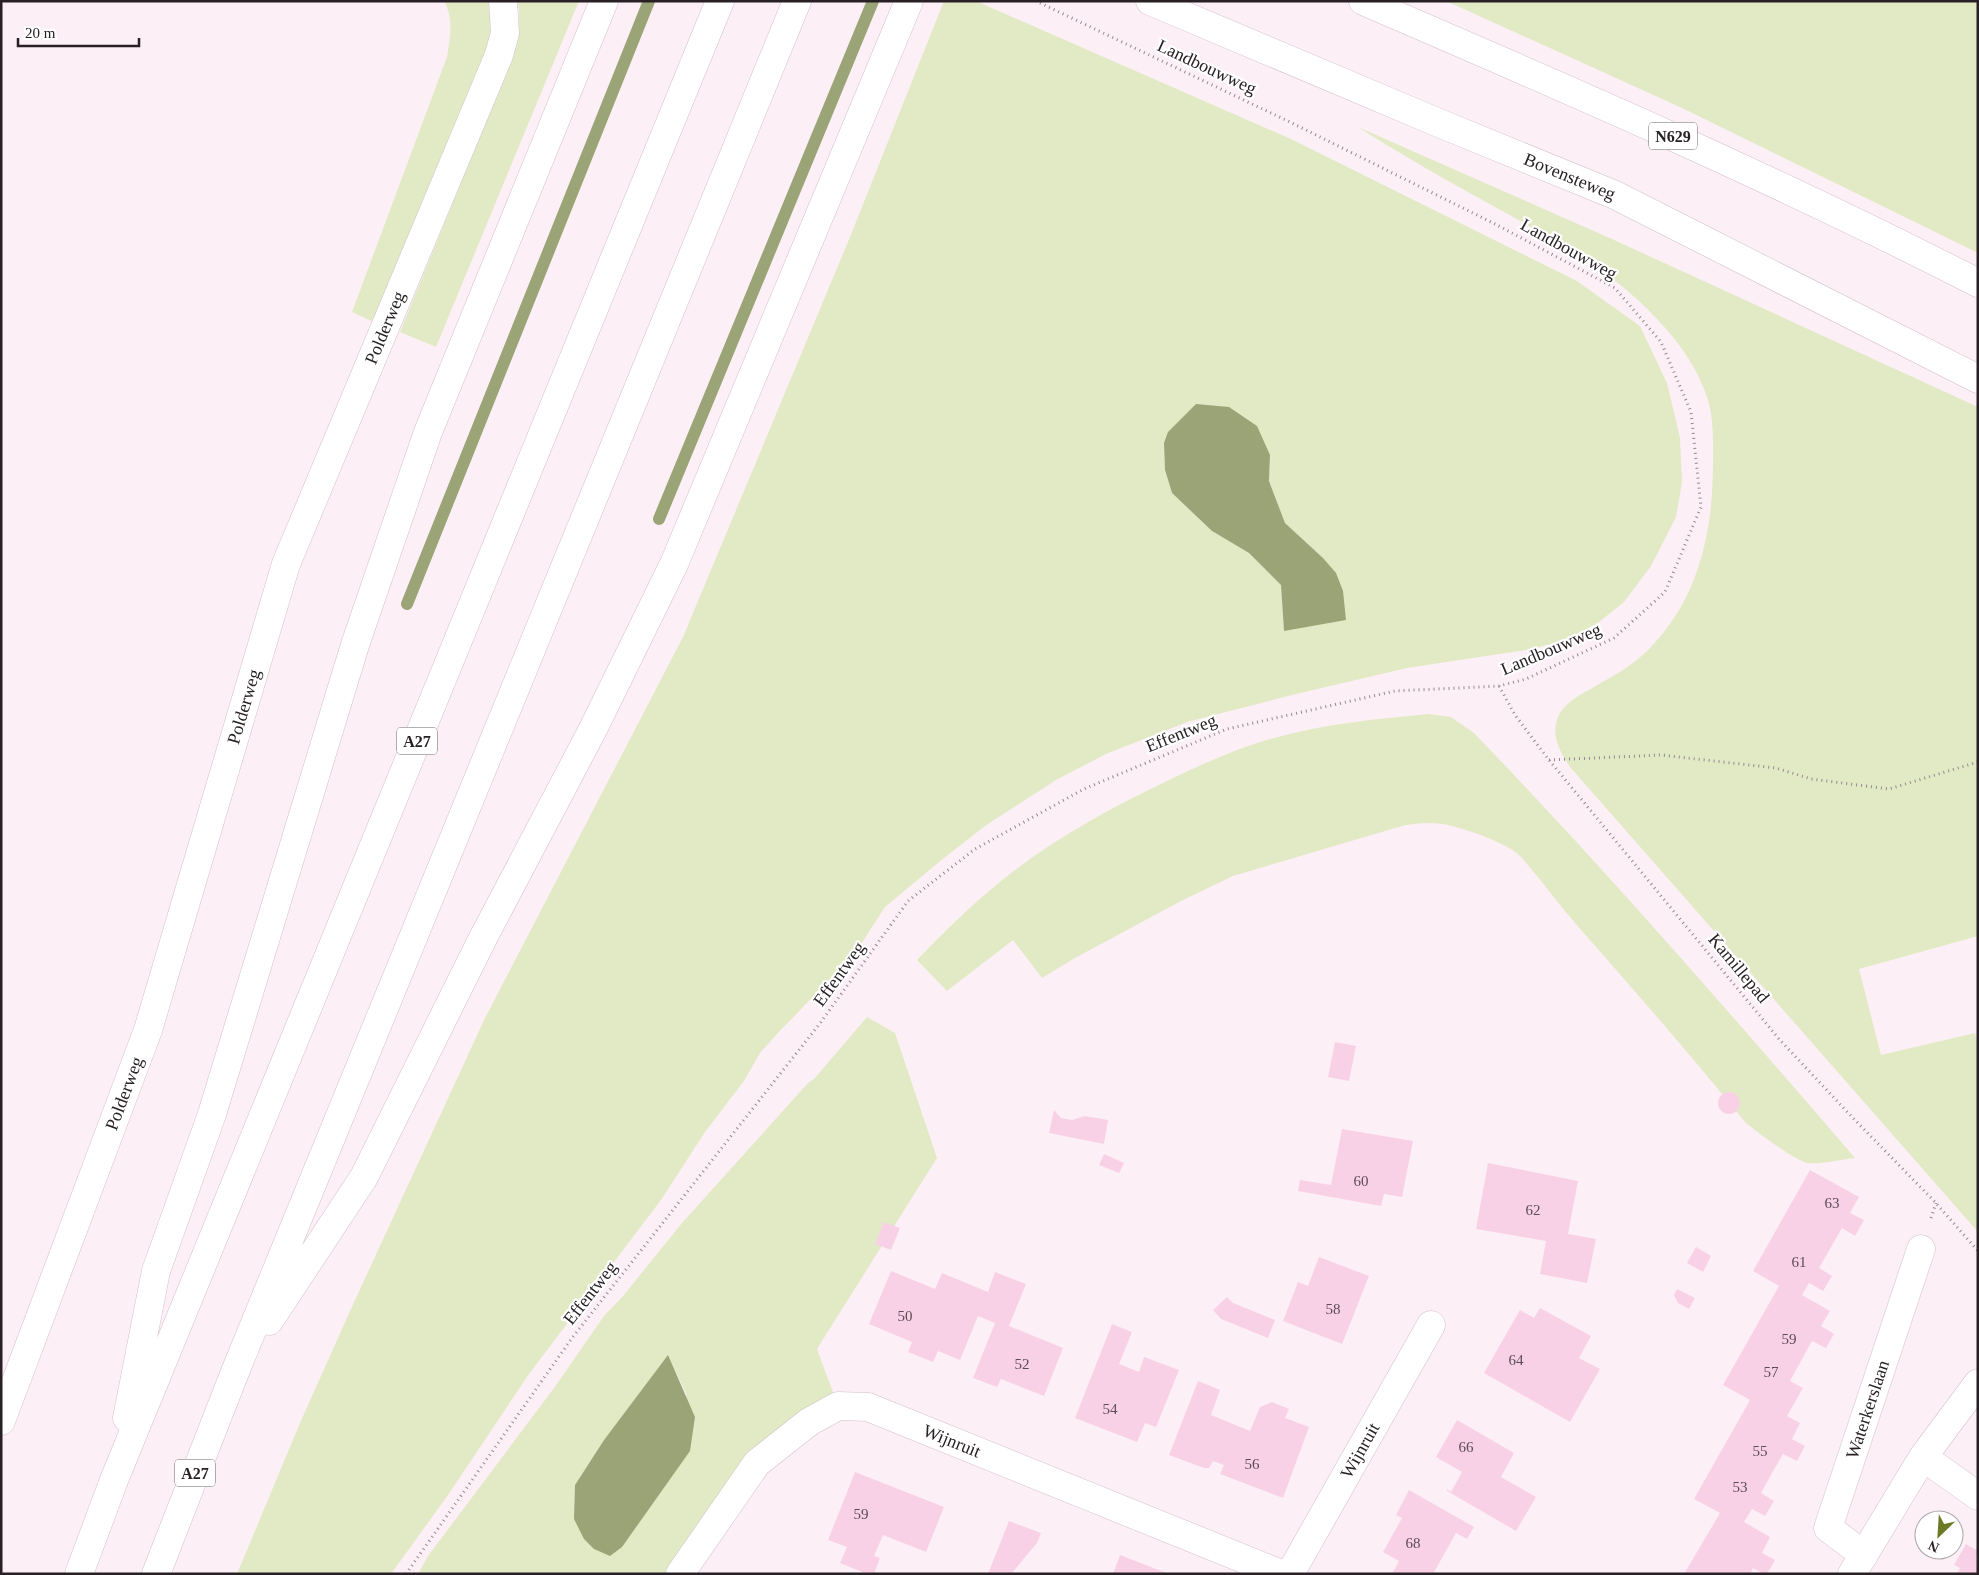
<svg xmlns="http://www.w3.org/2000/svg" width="1979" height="1575" font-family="Georgia,serif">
  <rect width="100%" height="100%" fill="#fdeff6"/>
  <path fill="#e2eac5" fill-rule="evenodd" d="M 444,1 L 492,1 L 494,24 L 489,49 L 374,322 L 352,312 L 447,57 C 450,38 454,18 444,1 Z
    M 518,1 L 579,1 L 436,347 L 400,332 L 510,63 C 518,41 521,24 518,1 Z
    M 944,1 L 976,1 L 1291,139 L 1577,281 L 1640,326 L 1667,383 L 1680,438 L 1682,482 L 1676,517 L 1651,566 L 1624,602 L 1599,622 L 1570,638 L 1533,649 L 1407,668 L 1292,695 L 1187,722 L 1106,754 L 1056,780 L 985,826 L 939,862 L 885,907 L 856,952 L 778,1033 L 760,1053 L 744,1081 L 705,1132 L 661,1200 L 529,1374 L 448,1495 L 391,1574 L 237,1574 L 300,1423 L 350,1311 L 485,1018 L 683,637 L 850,237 ZM 1164,443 L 1270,455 L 1269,481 L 1285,523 L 1323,558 L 1284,631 L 1281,585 L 1249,553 L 1212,531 L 1172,493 L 1165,470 Z
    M 1446,1 L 1978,1 L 1978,253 L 1682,108 Z
    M 1358,127 L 1612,239 L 1978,407 L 1978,936 L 1859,969 L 1881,1055 L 1975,1033 L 1978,1044 L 1978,1232 L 1570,767 C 1559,751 1549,731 1560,713 C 1569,699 1586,692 1599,684 C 1617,674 1636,663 1650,648 C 1699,598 1713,531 1713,463 C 1713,442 1714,418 1707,397 C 1697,367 1679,342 1657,319 C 1615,273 1558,242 1504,212 C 1455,185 1405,157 1358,127 Z
    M 1428,714 L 1451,717 L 1474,733 C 1606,870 1731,1014 1855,1158 C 1845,1159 1816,1165 1808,1163 C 1796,1161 1755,1131 1745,1122 C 1690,1054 1633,989 1575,923 C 1556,901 1539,877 1520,856 C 1508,843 1461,827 1443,824 C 1429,822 1416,823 1402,826 L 1233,876 L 1181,901 L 1075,958 L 1042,978 L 1013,940 L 947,991 L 917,960 C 940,936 963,913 988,892 C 1041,846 1102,812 1165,782 C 1200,765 1237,748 1274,738 C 1324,724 1376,719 1428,714 Z
    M 867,1017 L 895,1033 L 937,1158 L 817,1349 L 834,1395 L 672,1574 L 418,1574 L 428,1556 L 554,1388 L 604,1316 L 623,1296 L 682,1223 L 808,1083 L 814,1079 ZM 668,1356 L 687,1395 L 575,1485 L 604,1440 Z"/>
  <path fill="#9ba476" d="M 1196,404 L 1229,407 L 1257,426 L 1270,455 L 1269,481 L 1285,523 L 1323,558 L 1336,573 L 1343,591 L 1346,620 L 1284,631 L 1281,585 L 1249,553 L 1212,531 L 1172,493 L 1165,470 L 1164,443 L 1168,432 Z
    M 668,1355 L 695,1417 L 690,1451 L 622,1547 L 610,1556 L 594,1549 L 584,1539 L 574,1519 L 575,1485 L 604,1440 Z"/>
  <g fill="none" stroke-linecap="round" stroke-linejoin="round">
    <path stroke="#9ba476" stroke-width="12" d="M 659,519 L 873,1
      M 407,604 L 649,1"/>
  </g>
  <path fill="#f9d1e6" d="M 1335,1042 L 1356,1046 L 1349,1081 L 1328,1077 Z
    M1718 1103a11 11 0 1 1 22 0a11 11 0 1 1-22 0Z
    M 1054,1110 L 1061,1118 L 1072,1120 L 1085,1116 L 1108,1120 L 1104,1144 L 1049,1133 Z
    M 1342,1129 L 1413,1141 L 1402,1197 L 1384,1194 L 1381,1206 L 1298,1191 L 1300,1180 L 1331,1185 Z
    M 1104,1154 L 1124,1163 L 1119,1173 L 1099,1165 Z
    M 1488,1163 L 1578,1181 L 1568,1234 L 1596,1239 L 1587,1283 L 1540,1274 L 1546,1241 L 1476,1229 Z
    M 1810,1170 L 1859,1197 L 1850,1213 L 1864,1220 L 1855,1236 L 1842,1228 L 1819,1268 L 1832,1276 L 1823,1291 L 1809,1283 L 1802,1295 L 1830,1311 L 1821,1326 L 1834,1334 L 1826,1348 L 1812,1341 L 1790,1381 L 1803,1388 L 1787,1416 L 1800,1423 L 1792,1439 L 1805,1446 L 1797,1461 L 1783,1454 L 1772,1473 L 1761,1493 L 1774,1501 L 1765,1516 L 1752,1509 L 1744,1522 L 1770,1537 L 1762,1553 L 1775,1560 L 1767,1574 L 1764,1574 L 1753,1568 L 1750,1574 L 1684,1574 L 1720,1513 L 1694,1499 L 1750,1400 L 1723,1385 L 1779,1286 L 1753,1271 Z
    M 884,1222 L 900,1228 L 891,1250 L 875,1244 Z
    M 1696,1247 L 1711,1256 L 1703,1272 L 1687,1263 Z
    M 1319,1257 L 1369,1276 L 1342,1344 L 1283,1321 L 1298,1282 L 1308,1286 Z
    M 891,1271 L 935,1289 L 942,1273 L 988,1292 L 995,1272 L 1026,1284 L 1009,1326 L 1063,1348 L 1044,1396 L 1001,1379 L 997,1387 L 973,1378 L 995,1323 L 978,1316 L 960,1360 L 938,1351 L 933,1362 L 908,1352 L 912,1342 L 869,1324 Z
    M 1677,1289 L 1695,1298 L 1689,1309 L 1678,1303 L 1674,1295 Z
    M 1227,1297 L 1233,1303 L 1275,1320 L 1268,1338 L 1221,1319 L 1213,1310 Z
    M 1540,1308 L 1591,1336 L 1579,1358 L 1600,1369 L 1570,1422 L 1484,1373 L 1520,1310 L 1534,1318 Z
    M 1112,1324 L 1132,1332 L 1119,1364 L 1139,1372 L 1144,1357 L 1179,1370 L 1156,1427 L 1145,1423 L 1137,1442 L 1075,1418 Z
    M 1198,1381 L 1220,1390 L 1211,1415 L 1250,1431 L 1260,1407 L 1272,1402 L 1289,1409 L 1285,1418 L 1309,1427 L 1283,1498 L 1220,1474 L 1224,1465 L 1213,1461 L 1209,1468 L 1204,1468 L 1169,1455 Z
    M 1457,1420 L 1514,1453 L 1501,1477 L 1536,1497 L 1516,1531 L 1447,1491 L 1447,1489 L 1451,1492 L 1462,1472 L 1436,1457 Z
    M 855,1472 L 944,1507 L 926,1552 L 883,1535 L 874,1556 L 880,1558 L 874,1574 L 867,1574 L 840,1563 L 847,1547 L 828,1540 Z
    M 1409,1490 L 1474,1527 L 1467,1539 L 1456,1533 L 1433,1574 L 1392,1574 L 1399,1561 L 1383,1552 L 1402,1518 L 1396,1515 Z
    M 1009,1521 L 1041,1533 L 1037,1543 L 1011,1574 L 988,1574 Z
    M 1966,1544 L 1978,1551 L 1976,1559 L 1978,1560 L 1978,1574 L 1957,1574 L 1960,1568 L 1954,1565 Z
    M 1120,1555 L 1169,1574 L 1113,1574 Z"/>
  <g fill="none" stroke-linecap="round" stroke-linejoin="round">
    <defs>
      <g id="minor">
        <path id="s1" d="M 1,1421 L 148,1030 L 286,564 L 499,55 L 505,33 L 503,1"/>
        <path d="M 1923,1457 L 1978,1496"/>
        <path id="s2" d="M 1864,1555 L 1828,1528 L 1921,1249"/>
        <path id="s3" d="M 680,1574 L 757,1463 L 809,1422 L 838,1406 L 868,1407 L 1281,1574"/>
        <path id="s4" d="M 1290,1574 L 1431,1325"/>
        <path d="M 1852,1574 L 1923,1457 L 1978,1383"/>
      </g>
      <g id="primary">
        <path id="s5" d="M 1150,1 L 1439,123 L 1615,195 L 1978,379"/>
        <path d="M 1363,1 C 1570,90 1777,180 1978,283"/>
      </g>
      <path id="motorway" d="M 269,1321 L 364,1177 L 483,938 L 592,731 L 674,564 L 909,1
        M 127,1418 L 156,1271 L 212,1114 L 355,645 L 428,432 L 604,1
        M 79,1574 L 114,1480 L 720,1
        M 156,1574 L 235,1372 L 797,1"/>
    </defs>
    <use href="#minor" stroke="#d4bfca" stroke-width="29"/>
    <use href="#primary" stroke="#d4bfca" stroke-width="29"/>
    <use href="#motorway" stroke="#d4bfca" stroke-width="29"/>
    <path stroke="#94898e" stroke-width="3" stroke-dasharray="1 4" stroke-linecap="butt" d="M 1499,686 L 1515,715 L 1549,760 L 1779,1039 L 1852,1117 L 1936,1203 L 1978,1251
      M 1549,760 L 1661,755 L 1776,768 L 1811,779 L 1889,789 L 1978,762
      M 1931,1218 L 1936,1203
      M 406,1574 L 572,1338 L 821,1022 L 908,901 L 975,849 L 1084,789 L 1227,729 L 1395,691 L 1499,686 L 1526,679 L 1614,638 L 1665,592 L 1701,507 L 1691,412 L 1661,342 L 1615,288 L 1497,225 L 1292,123 L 1036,1"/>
    <use href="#minor" stroke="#fff" stroke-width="28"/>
    <use href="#primary" stroke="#fff" stroke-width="28"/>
    <use href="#motorway" stroke="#fff" stroke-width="28"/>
  </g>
  <g text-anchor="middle" stroke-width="4.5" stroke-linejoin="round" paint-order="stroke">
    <g font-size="15" fill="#5c4c54">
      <text x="1361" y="1186">60</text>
      <text x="1832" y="1208">63</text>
      <text x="1533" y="1215">62</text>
      <text x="1799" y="1267">61</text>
      <text x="1333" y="1314">58</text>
      <text x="905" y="1321">50</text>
      <text x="1789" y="1344">59</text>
      <text x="1516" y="1365">64</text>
      <text x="1022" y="1369">52</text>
      <text x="1771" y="1377">57</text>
      <text x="1110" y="1414">54</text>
      <text x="1466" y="1452">66</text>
      <text x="1760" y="1456">55</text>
      <text x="1252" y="1469">56</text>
      <text x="1740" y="1492">53</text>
      <text x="861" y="1519">59</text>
      <text x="1413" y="1548">68</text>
    </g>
    <g fill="#fff" stroke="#686366" stroke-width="1">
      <rect x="1649" y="122.5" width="48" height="27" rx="4"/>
      <rect x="397" y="727.5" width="40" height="27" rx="4"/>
      <rect x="175" y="1459.5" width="40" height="27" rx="4"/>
    </g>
    <g font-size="16" font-weight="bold" fill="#282024">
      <text x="1673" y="142">N629</text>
      <text x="417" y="747">A27</text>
      <text x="195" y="1479">A27</text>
    </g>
    <g font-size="18" fill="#282024" stroke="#fff">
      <text transform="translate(1207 67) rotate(25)" y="6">Landbouwweg</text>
      <text dy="6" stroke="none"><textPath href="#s5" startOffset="455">Bovensteweg</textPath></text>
      <text transform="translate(1569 249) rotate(29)" y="6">Landbouwweg</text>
      <text dy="6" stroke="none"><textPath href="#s1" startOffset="1160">Polderweg</textPath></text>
      <text transform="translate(1551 649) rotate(-23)" y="6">Landbouwweg</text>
      <text dy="6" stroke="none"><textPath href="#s1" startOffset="755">Polderweg</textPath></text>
      <text transform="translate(1181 733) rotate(-22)" y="6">Effentweg</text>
      <text transform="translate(1739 968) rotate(50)" y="6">Kamillepad</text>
      <text transform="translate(839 974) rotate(-54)" y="6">Effentweg</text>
      <text dy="6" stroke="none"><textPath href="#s1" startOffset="350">Polderweg</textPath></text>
      <text transform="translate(590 1293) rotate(-52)" y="6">Effentweg</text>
      <text dy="6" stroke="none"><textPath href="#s2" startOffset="170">Waterkerslaan</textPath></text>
      <text dy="6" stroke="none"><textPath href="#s3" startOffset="355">Wijnruit</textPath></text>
      <text dy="6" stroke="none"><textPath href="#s4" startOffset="142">Wijnruit</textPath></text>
    </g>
  </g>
  <rect width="1979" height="1575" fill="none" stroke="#282024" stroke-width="5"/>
  <g transform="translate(1939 1535) rotate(205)"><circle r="24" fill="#ffffff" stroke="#a9a6a7"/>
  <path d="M0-4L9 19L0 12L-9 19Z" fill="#6c7925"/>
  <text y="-8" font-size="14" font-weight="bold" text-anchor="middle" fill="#282024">N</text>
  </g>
  <path d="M18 38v8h121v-8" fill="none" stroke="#282024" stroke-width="2.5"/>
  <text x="25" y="38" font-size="15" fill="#282024" stroke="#ffffff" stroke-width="4" paint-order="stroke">20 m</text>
</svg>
